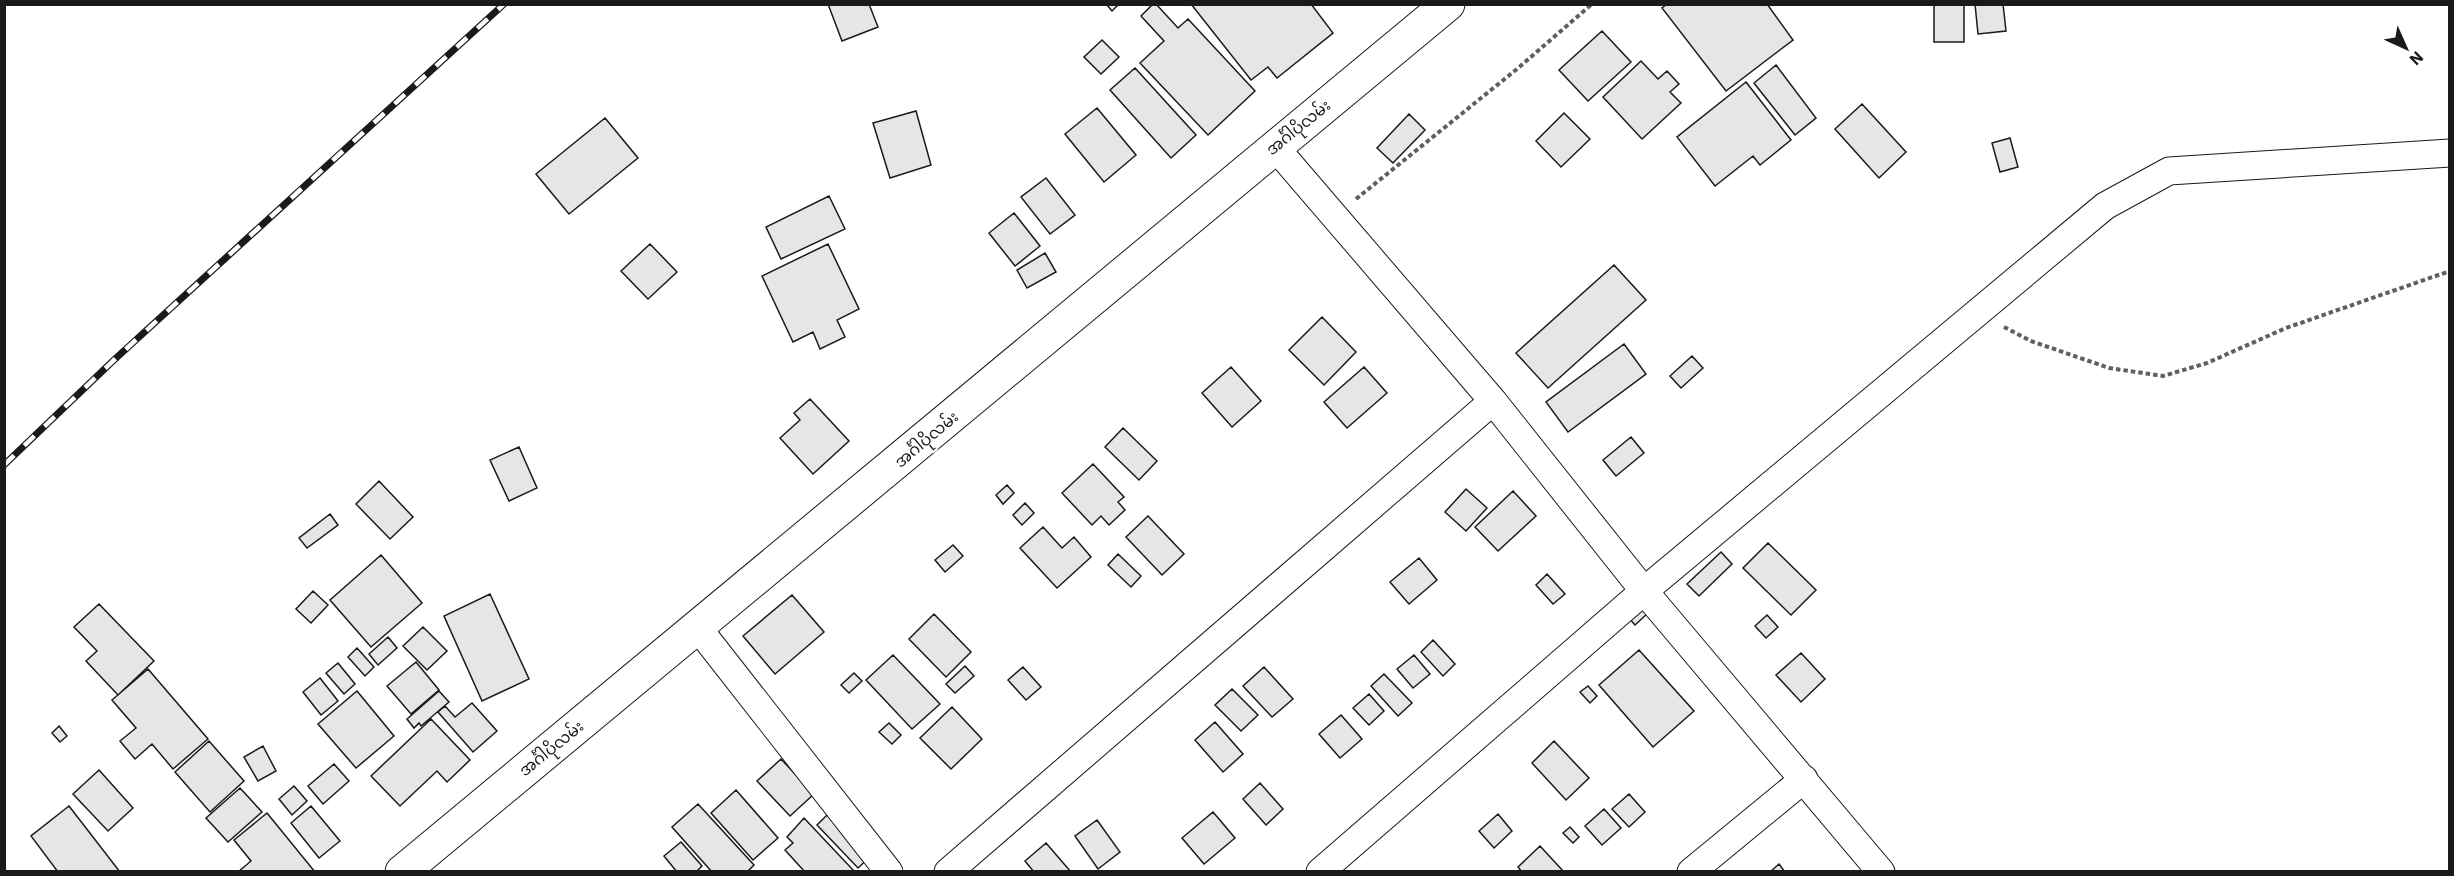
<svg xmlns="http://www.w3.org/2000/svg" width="2454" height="876" font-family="'IBM Plex Sans','Noto Sans Myanmar',sans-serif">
  <rect width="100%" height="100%" fill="#fff"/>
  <path fill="#e6e6e6" stroke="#1a1a1a" stroke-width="1.5" d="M 828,4 L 869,4 L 878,27 L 842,41 Z
    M 1106,4 L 1119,4 L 1112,11 Z
    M 1153,4 L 1156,4 L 1178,28 L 1188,19 L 1255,91 L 1208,135 L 1140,63 L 1164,41 L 1141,16 Z
    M 1191,4 L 1311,4 L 1333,33 L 1277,78 L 1268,67 L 1251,80 Z
    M 1667,4 L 1767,4 L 1793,40 L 1726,91 L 1662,8 Z
    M 1934,4 L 1964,4 L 1964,42 L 1934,42 Z
    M 1975,4 L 2003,4 L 2006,31 L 1978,34 Z
    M 1602,31 L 1631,62 L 1588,101 L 1559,70 Z
    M 1102,40 L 1119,57 L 1101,74 L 1084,57 Z
    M 1641,61 L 1658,79 L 1667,71 L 1679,84 L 1670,92 L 1681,103 L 1642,139 L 1603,97 Z
    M 1776,65 L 1816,118 L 1795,135 L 1754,83 Z
    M 1135,68 L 1196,135 L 1171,158 L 1110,90 Z
    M 1746,82 L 1791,140 L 1760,165 L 1753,156 L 1715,186 L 1677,137 Z
    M 1862,104 L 1906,152 L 1879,178 L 1835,129 Z
    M 1097,108 L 1136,155 L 1104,182 L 1065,134 Z
    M 916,111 L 931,165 L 890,178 L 873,123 Z
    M 1564,113 L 1590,139 L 1561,167 L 1536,141 Z
    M 1409,114 L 1425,130 L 1393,163 L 1377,148 Z
    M 605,118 L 638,158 L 569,214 L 536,174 Z
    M 2010,138 L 2018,167 L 2000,172 L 1992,143 Z
    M 1046,178 L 1075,215 L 1050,234 L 1021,197 Z
    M 829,196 L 845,229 L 781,259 L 766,227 Z
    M 1014,213 L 1040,246 L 1015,266 L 989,233 Z
    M 650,244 L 677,272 L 648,299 L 621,271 Z
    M 828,244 L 859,309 L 837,320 L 845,337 L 820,349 L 813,332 L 793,342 L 762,276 Z
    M 1045,253 L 1056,272 L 1027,288 L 1017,270 Z
    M 1614,265 L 1646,300 L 1548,388 L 1516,353 Z
    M 1322,317 L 1356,352 L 1324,385 L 1289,350 Z
    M 1624,344 L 1646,374 L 1568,432 L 1546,402 Z
    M 1692,356 L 1703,368 L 1681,388 L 1670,376 Z
    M 1231,367 L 1261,401 L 1232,427 L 1202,393 Z
    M 1364,367 L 1387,393 L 1347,428 L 1324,402 Z
    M 810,399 L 849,441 L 813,474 L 780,438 L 800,420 L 794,413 Z
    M 1123,428 L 1157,461 L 1139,480 L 1105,447 Z
    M 1631,437 L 1644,453 L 1616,476 L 1603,460 Z
    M 519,447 L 537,488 L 509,501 L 490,460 Z
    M 1093,464 L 1124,497 L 1118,502 L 1125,510 L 1109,525 L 1101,516 L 1092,525 L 1062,493 Z
    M 379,481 L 413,517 L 390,539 L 356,504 Z
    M 1007,485 L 1014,493 L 1003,504 L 996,495 Z
    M 1466,489 L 1487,508 L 1466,531 L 1445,512 Z
    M 1513,491 L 1536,516 L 1498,551 L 1475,527 Z
    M 1025,503 L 1034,513 L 1022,525 L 1013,515 Z
    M 330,514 L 338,525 L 307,548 L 299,538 Z
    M 1148,516 L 1184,554 L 1162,575 L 1126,537 Z
    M 1043,527 L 1062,548 L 1074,537 L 1091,557 L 1057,588 L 1020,548 Z
    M 1768,543 L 1816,590 L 1791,615 L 1743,568 Z
    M 953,545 L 963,556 L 945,572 L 935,560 Z
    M 1721,552 L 1732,564 L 1699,596 L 1687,584 Z
    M 1118,554 L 1141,576 L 1131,587 L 1108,565 Z
    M 381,555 L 422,603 L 371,647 L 330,600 Z
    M 1419,558 L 1437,580 L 1409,604 L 1390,582 Z
    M 1547,574 L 1565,594 L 1553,604 L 1536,585 Z
    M 313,591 L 328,605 L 311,623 L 296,609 Z
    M 490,594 L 529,679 L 482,701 L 444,616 Z
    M 792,595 L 824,632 L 775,674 L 743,636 Z
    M 99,604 L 154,661 L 118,695 L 86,661 L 97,651 L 74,627 Z
    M 1641,605 L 1648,613 L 1635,625 L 1628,617 Z
    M 934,614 L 971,652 L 946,677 L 909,639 Z
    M 1767,615 L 1778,627 L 1766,638 L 1755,626 Z
    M 423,627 L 447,651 L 427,670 L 403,646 Z
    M 388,637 L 397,648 L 378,665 L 369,654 Z
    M 1433,640 L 1455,664 L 1443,676 L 1421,652 Z
    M 357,648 L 374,667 L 365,676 L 348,657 Z
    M 1639,650 L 1694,711 L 1653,747 L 1599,685 Z
    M 1801,653 L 1825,679 L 1801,702 L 1776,675 Z
    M 893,655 L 940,704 L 912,729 L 866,680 Z
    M 1414,655 L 1430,674 L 1413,688 L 1397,669 Z
    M 416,662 L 439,690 L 411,714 L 387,686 Z
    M 338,663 L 355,684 L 344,694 L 326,673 Z
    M 965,666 L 974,676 L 955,693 L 946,684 Z
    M 1023,667 L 1041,687 L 1026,700 L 1008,680 Z
    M 1264,667 L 1293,699 L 1272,717 L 1243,686 Z
    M 148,669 L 208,739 L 173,769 L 152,744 L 135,759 L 120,741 L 136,728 L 112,700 Z
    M 854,673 L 862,681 L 849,693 L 841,685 Z
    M 1384,674 L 1412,703 L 1398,716 L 1371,686 Z
    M 320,678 L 338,701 L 321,715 L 303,692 Z
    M 1588,686 L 1597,696 L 1590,703 L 1580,692 Z
    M 1232,689 L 1258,715 L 1241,731 L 1215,705 Z
    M 357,691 L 394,736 L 356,768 L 318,724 Z
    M 439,691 L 449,702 L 421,726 L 419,723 L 414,728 L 407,719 Z
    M 1369,694 L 1384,711 L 1369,725 L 1353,708 Z
    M 472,703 L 497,731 L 473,752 L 438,712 L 445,706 L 455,717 Z
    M 952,707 L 982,739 L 951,769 L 920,738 Z
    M 1341,715 L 1362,739 L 1340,758 L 1319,734 Z
    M 431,719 L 470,760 L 447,782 L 437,771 L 400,806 L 371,776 Z
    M 1215,722 L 1243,754 L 1223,772 L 1195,740 Z
    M 889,723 L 901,735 L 892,744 L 879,732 Z
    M 59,726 L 67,736 L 60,742 L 52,733 Z
    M 209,741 L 244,781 L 210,812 L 175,772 Z
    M 1554,741 L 1589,778 L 1566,800 L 1532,763 Z
    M 263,746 L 276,771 L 258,781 L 244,757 Z
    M 781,759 L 814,794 L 790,816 L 757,781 Z
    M 334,764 L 349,781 L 323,804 L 308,786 Z
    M 99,770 L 133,808 L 108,831 L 73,794 Z
    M 1260,783 L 1283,809 L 1266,825 L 1243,799 Z
    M 294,786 L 307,801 L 292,815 L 279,799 Z
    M 240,788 L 262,812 L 228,842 L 206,818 Z
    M 736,790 L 778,838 L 753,860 L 711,813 Z
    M 1629,794 L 1645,812 L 1629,827 L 1612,809 Z
    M 698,804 L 754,865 L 747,872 L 712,872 L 672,827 Z
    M 69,806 L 120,872 L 58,872 L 31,836 Z
    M 311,806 L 340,841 L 319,858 L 291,823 Z
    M 1604,809 L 1621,828 L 1602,845 L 1585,826 Z
    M 830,812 L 872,855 L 858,868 L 817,825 Z
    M 1213,812 L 1235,838 L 1204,864 L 1182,838 Z
    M 267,813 L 315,872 L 238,872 L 251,861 L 234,840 Z
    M 1498,814 L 1512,831 L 1494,848 L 1479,831 Z
    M 804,818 L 854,871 L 854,872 L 805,872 L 785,850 L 793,843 L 787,837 Z
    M 1097,820 L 1120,852 L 1098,869 L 1075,836 Z
    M 1570,827 L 1579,837 L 1573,843 L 1563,833 Z
    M 681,842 L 702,866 L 696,872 L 677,872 L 664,856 Z
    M 1046,843 L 1071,872 L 1034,872 L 1025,861 Z
    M 1540,846 L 1564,872 L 1522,872 L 1518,867 Z
    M 1779,864 L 1785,872 L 1770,872 Z"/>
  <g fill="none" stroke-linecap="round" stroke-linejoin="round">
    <defs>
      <path id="street" d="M 1275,147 L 1493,401 L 1644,591 L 1881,872
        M 698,628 L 889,872
        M 948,872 L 1493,401
        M 1320,872 L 1644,591 L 2105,206 L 2169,171 L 2450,153
        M 1691,872 L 1804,779"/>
      <path id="primary" d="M 402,872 L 1448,4"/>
    </defs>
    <use href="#street" stroke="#1a1a1a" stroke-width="29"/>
    <use href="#primary" stroke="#1a1a1a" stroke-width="35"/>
    <path stroke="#5f5f5f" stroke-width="4" stroke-dasharray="4.5 3" stroke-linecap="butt" d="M 1356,199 L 1517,69 L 1592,4
      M 2004,327 L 2031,341 L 2109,368 L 2163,376 L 2207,363 L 2286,328 L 2450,271"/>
    <use href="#street" stroke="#fff" stroke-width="27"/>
    <use href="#primary" stroke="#fff" stroke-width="33"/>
    <defs>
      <path id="rail" d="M 4,465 L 115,359 L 504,4"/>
    </defs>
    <use href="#rail" stroke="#1a1a1a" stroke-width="7"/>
    <use href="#rail" stroke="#fff" stroke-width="4.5" stroke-dasharray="14" stroke-linecap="butt"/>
  </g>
  <g text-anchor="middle" stroke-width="4.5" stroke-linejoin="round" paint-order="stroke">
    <g font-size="16" fill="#1a1a1a" stroke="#fff">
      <text transform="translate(1298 127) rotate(-39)" y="6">အင်္ဂါပိုလမ်း</text>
      <text transform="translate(926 439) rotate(-40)" y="6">အင်္ဂါပိုလမ်း</text>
      <text transform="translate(551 748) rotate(-39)" y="6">အင်္ဂါပိုလမ်း</text>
    </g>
  </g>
  <rect width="2454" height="876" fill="none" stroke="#1a1a1a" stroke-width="12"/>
  <g transform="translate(2406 48) rotate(135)" stroke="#ffffff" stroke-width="4.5" paint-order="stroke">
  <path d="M0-4.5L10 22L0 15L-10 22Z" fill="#1a1a1a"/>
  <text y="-9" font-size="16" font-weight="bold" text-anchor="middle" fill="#1a1a1a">N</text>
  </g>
</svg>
